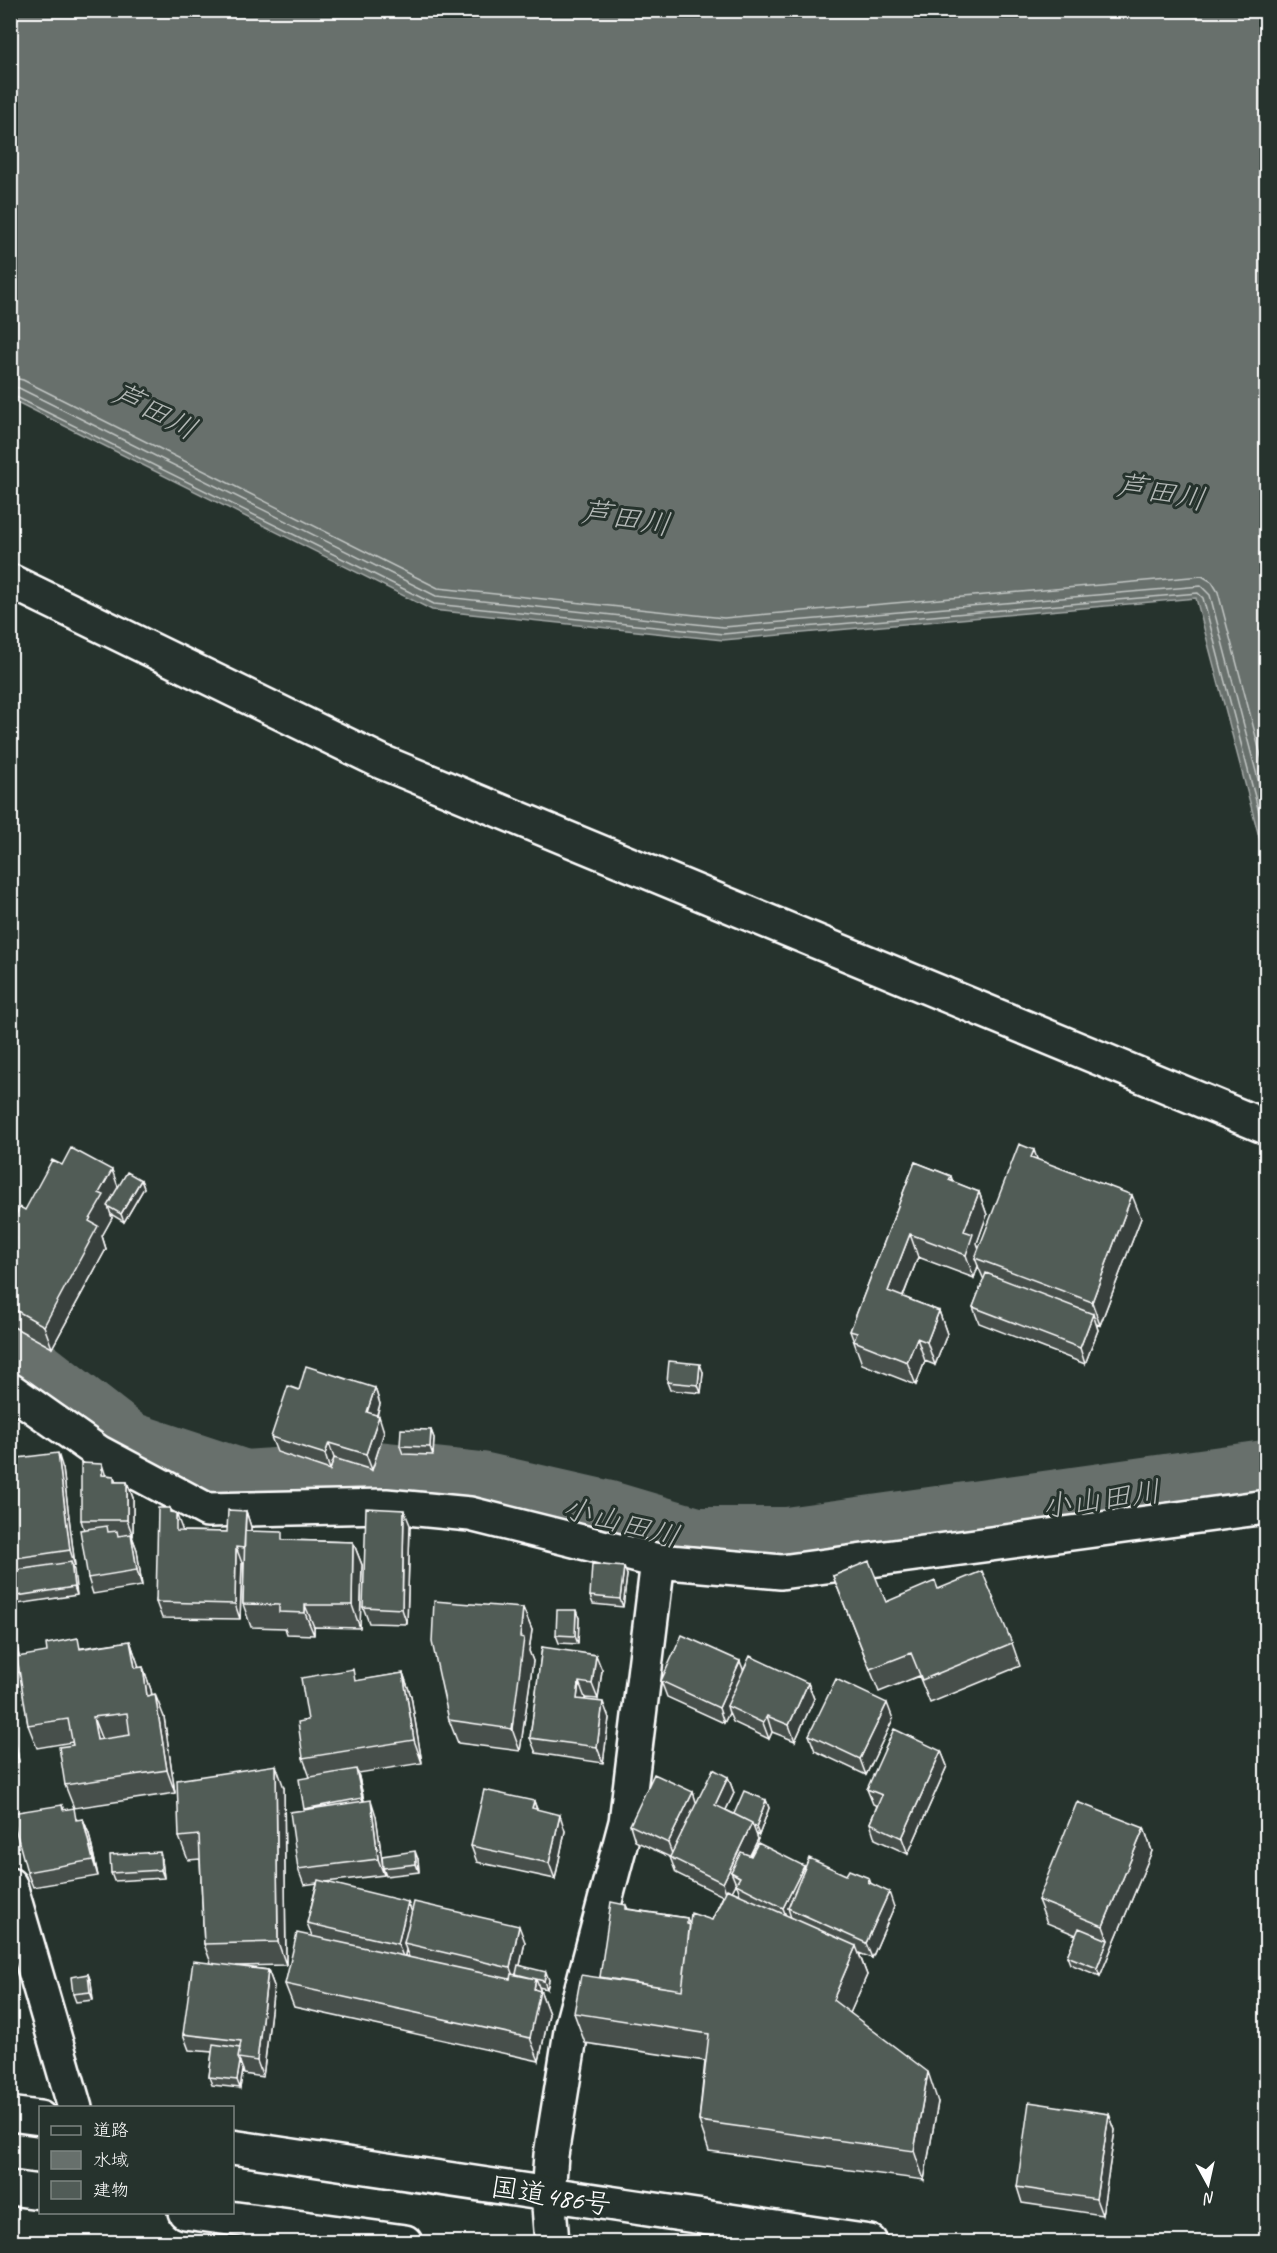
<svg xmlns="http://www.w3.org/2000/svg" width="1277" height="2253" font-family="Caveat,'Klee One',sans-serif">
  <rect width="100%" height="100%" fill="#26332d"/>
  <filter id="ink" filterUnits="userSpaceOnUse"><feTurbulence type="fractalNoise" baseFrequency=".0167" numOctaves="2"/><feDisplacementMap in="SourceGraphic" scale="12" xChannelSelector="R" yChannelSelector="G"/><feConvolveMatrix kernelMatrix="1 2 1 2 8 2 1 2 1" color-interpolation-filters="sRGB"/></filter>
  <g filter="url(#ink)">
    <path fill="#67706c" stroke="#a4a9a7" stroke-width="1.5" d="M 10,11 L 1266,11 L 1266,863 L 1196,598 L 723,640 L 432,610 L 11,399 Z"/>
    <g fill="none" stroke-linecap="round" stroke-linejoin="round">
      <path stroke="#c2c6c4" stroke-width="1.5" d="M 10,377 L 23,380 L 438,588 L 724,618 L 1202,576 L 1212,582 L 1218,592 L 1266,775
        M 10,386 L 19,388 L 436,596 L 724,627 L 1201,586 L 1210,595 L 1266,810
        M 10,394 L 434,604 L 723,634 L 1198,593 L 1203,598 L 1266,839"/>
      <path stroke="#67706c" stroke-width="72" d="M 10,1357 L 126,1447 L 244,1486 L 377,1477 L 481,1488 L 605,1516 L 696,1543 L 788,1543 L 1266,1476"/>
      <defs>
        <path id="street" d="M 10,1390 L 98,1452 L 207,1510 L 386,1506 L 470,1514 L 658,1561 L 781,1572 L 1266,1507
          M 10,1885 L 75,2108
          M 552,2242 L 548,2195 L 551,2155 L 572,2025 L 626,1822 L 658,1561"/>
        <path id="secondary" d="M 10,581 L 382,762 L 1266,1127"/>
        <path id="highway" d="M 10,2114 L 40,2118
          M 232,2147 L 870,2242
          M 10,2188 L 40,2192
          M 185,2212 L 405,2242"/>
      </defs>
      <use href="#street" stroke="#fff" stroke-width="38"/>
      <use href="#secondary" stroke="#fff" stroke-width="38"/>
      <use href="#highway" stroke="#fff" stroke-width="38"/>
      <use href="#street" stroke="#26332d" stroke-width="33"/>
      <use href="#secondary" stroke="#26332d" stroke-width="33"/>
      <use href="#highway" stroke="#26332d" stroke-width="33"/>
    </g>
    <path fill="#464f4b" stroke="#fff" stroke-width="1.5" fill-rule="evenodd" d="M 1037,1160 L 1141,1218 L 1100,1325 L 1096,1324 L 1098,1330 L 1085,1364 L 979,1323 L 973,1307 L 984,1280 L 978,1266 L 974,1278 L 918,1257 L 903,1297 L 939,1311 L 947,1334 L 935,1365 L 925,1361 L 916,1385 L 862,1364 L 850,1331 L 915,1162 L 951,1176 L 953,1182 L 979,1192 L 987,1215 L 977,1243 L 979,1249 Z
      M 62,1165 L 118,1187 L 141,1180 L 144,1188 L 124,1222 L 111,1214 L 112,1218 L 102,1236 L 106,1249 L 52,1348 L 10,1325 L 10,1248 L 12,1246 L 10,1243 L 10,1226 L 25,1210 Z
      M 703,1372 L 701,1393 L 670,1390 L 667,1382 Z
      M 375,1388 L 380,1404 L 377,1416 L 384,1432 L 372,1470 L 334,1458 L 330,1470 L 277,1452 L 271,1437 L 299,1390 Z
      M 431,1430 L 434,1438 L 433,1455 L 403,1454 L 400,1446 Z
      M 10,1459 L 63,1469 L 75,1566 L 72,1566 L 77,1595 L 11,1605 Z
      M 106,1475 L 114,1476 L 116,1482 L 127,1482 L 133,1498 L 133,1536 L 132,1536 L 137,1550 L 142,1586 L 93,1594 L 88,1578 L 84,1530 L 81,1520 Z
      M 170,1508 L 182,1529 L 182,1531 L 227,1532 L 246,1511 L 251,1527 L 251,1532 L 285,1540 L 353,1542 L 362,1565 L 360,1628 L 314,1627 L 314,1635 L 287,1634 L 285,1628 L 251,1627 L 243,1604 L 244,1563 L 242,1563 L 240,1619 L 162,1618 L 156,1602 Z
      M 410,1525 L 407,1624 L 369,1623 L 363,1607 Z
      M 627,1575 L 623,1607 L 593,1604 L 590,1596 Z
      M 833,1576 L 886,1602 L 938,1589 L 1012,1643 L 1020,1666 L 930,1703 L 919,1676 L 879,1692 Z
      M 523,1608 L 532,1630 L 529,1651 L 533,1661 L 520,1751 L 458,1743 L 449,1720 Z
      M 579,1618 L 578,1644 L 559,1643 L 556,1635 Z
      M 10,1633 L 16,1641 L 19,1657 L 130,1641 L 139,1668 L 143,1667 L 151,1690 L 152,1695 L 164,1717 L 175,1793 L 74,1808 L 65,1785 L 73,1745 L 72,1742 L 37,1748 L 28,1725 L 20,1672 L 10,1674 Z
      M 542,1647 L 602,1670 L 598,1699 L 585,1698 L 585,1700 L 609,1718 L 603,1763 L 536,1753 L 530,1738 Z
      M 743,1670 L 808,1683 L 814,1699 L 795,1741 L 772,1732 L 769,1739 L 733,1722 L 729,1713 L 724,1723 L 667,1697 L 661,1681 Z
      M 403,1673 L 411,1696 L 422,1763 L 358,1773 L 364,1801 L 376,1816 L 384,1875 L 326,1882 L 412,1911 L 525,1942 L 520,1965 L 549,1980 L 547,1989 L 539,1987 L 549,2014 L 539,2061 L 294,2007 L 285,1984 L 312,1936 L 307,1923 L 317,1883 L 304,1885 L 298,1869 L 310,1777 L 303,1758 L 308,1720 L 358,1681 ZM 406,1950 L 409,1957 L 405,1956 Z
      M 893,1719 L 866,1775 L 815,1751 L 809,1735 Z
      M 10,1736 L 16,1744 L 19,1762 L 10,1764 Z
      M 941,1751 L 947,1766 L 908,1854 L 875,1839 L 870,1823 L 877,1806 L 873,1804 L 867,1789 Z
      M 728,1777 L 734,1793 L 726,1810 L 734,1814 L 766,1800 L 769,1808 L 759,1835 L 756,1834 L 758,1839 L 750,1856 L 804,1866 L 804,1869 L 869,1878 L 871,1884 L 894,1907 L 872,1958 L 859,1953 L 867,1975 L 850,2013 L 938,2102 L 924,2180 L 709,2151 L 699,2121 L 705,2061 L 585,2043 L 574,2013 L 600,1977 L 626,1905 L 628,1909 L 687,1918 L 690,1925 L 712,1920 L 723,1896 L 676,1873 L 670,1857 L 635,1841 L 630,1825 L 693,1792 L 696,1803 ZM 736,1884 L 738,1888 L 740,1895 L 732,1891 Z
      M 284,1788 L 286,1965 L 236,1966 L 268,1970 L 274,1986 L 263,2077 L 244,2074 L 243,2070 L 240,2088 L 212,2085 L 209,2077 L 212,2052 L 189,2050 L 183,2034 L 211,1963 L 204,1944 L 200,1859 L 188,1860 L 179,1837 Z
      M 534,1801 L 537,1809 L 565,1831 L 555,1879 L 477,1862 L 471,1846 Z
      M 62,1805 L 64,1810 L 78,1820 L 83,1819 L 89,1834 L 98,1876 L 33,1887 L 27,1872 Z
      M 1144,1828 L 1152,1851 L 1100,1976 L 1070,1964 L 1067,1956 L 1076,1935 L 1047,1923 L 1038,1900 Z
      M 418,1859 L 419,1872 L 386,1876 L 383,1868 Z
      M 162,1860 L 164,1878 L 114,1881 L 111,1873 Z
      M 88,1974 L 91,1982 L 93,2000 L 76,2002 L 73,1994 Z
      M 1109,2114 L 1115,2130 L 1102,2215 L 1022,2203 L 1017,2187 Z"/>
    <path fill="#39403d" stroke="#fff" stroke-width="1.5" d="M 1034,1150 L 1042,1173 L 1031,1157 Z
      M 112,1170 L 120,1192 L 108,1206 L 112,1218 L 102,1236 L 106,1249 L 52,1348 L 44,1326 L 89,1221 L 99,1193 Z
      M 141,1180 L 144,1188 L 124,1222 L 121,1214 Z
      M 979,1192 L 987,1215 L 977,1243 L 982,1257 L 975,1258 L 978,1266 L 974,1278 L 966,1255 L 964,1231 Z
      M 1132,1195 L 1141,1218 L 1100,1325 L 1092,1302 Z
      M 910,1234 L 918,1257 L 896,1314 L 888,1291 Z
      M 939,1311 L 947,1334 L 935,1365 L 927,1342 Z
      M 1093,1314 L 1098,1330 L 1085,1364 L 1080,1348 Z
      M 917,1338 L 925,1361 L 916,1385 L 907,1362 Z
      M 700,1364 L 703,1372 L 701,1393 L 698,1385 Z
      M 375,1388 L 380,1404 L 373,1428 L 367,1412 Z
      M 379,1416 L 384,1432 L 372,1470 L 366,1454 Z
      M 431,1430 L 434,1438 L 433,1455 L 430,1447 Z
      M 329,1443 L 334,1458 L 330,1470 L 325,1454 Z
      M 58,1453 L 63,1469 L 75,1566 L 70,1550 Z
      M 102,1464 L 107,1480 L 102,1475 Z
      M 127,1482 L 133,1498 L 133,1536 L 127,1520 Z
      M 170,1508 L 176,1523 L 176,1513 L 182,1529 L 182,1547 L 176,1531 L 170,1512 Z
      M 404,1510 L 410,1525 L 407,1624 L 402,1609 Z
      M 246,1511 L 251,1527 L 250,1563 L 245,1548 Z
      M 131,1534 L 137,1550 L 142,1586 L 137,1570 Z
      M 353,1542 L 362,1565 L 360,1628 L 352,1605 Z
      M 236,1547 L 242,1563 L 240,1619 L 235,1604 Z
      M 71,1562 L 74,1570 L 77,1595 L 74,1587 Z
      M 624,1567 L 627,1575 L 623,1607 L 620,1599 Z
      M 305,1605 L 314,1627 L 314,1635 L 305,1613 Z
      M 523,1608 L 532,1630 L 529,1651 L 533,1661 L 520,1751 L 512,1729 L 520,1637 Z
      M 576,1610 L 579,1618 L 578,1644 L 575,1636 Z
      M 13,1633 L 16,1641 L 22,1672 L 19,1664 Z
      M 130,1641 L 138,1664 L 143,1691 L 135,1668 Z
      M 596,1655 L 602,1670 L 598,1699 L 592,1684 Z
      M 740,1661 L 746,1677 L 727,1706 L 729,1713 L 724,1723 L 719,1708 Z
      M 143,1667 L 151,1690 L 155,1718 L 147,1696 Z
      M 403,1673 L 411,1696 L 422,1763 L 414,1740 Z
      M 579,1682 L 585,1698 L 583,1714 L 577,1699 Z
      M 808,1683 L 814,1699 L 795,1741 L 789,1725 Z
      M 155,1694 L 164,1717 L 175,1793 L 167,1770 Z
      M 603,1702 L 609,1718 L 603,1763 L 597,1747 Z
      M 887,1703 L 893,1719 L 866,1775 L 860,1759 Z
      M 767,1716 L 772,1732 L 769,1739 L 763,1723 Z
      M 93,1717 L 102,1740 L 97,1740 Z
      M 13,1736 L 16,1744 L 19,1762 L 16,1754 Z
      M 941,1751 L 947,1766 L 908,1854 L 902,1838 Z
      M 276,1765 L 284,1788 L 286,1965 L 278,1942 Z
      M 356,1769 L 359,1777 L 365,1806 L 362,1798 Z
      M 728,1777 L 734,1793 L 721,1820 L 715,1805 Z
      M 693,1792 L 698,1808 L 674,1859 L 668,1843 Z
      M 371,1800 L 376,1816 L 384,1875 L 378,1859 Z
      M 766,1800 L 769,1808 L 759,1835 L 756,1827 Z
      M 534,1801 L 539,1817 L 532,1808 Z
      M 560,1815 L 565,1831 L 555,1879 L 549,1863 Z
      M 83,1819 L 89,1834 L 98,1876 L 93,1860 Z
      M 752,1823 L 758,1839 L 739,1877 L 731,1872 L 736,1884 L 728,1899 L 723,1883 Z
      M 1144,1828 L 1152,1851 L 1100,1976 L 1097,1968 L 1108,1940 L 1103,1926 Z
      M 415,1851 L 418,1859 L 419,1872 L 416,1864 Z
      M 160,1852 L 162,1860 L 164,1878 L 161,1870 Z
      M 804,1866 L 809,1882 L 788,1908 L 791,1918 L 789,1924 L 783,1908 Z
      M 889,1892 L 894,1907 L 872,1958 L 866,1943 Z
      M 408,1902 L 414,1918 L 404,1943 L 406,1950 L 404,1959 L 398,1944 Z
      M 519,1926 L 525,1942 L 518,1974 L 516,1974 L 517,1977 L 516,1983 L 510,1968 Z
      M 856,1946 L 867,1975 L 843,2029 L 833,2000 Z
      M 268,1970 L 274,1986 L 263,2077 L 257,2061 Z
      M 546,1972 L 549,1980 L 547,1989 L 544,1981 Z
      M 88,1974 L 91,1982 L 93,2000 L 90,1992 Z
      M 536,1979 L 549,2014 L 539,2061 L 530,2038 L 534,1989 Z
      M 240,2062 L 243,2070 L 240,2088 L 237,2080 Z
      M 928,2072 L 938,2102 L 924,2180 L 914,2151 Z
      M 1109,2114 L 1115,2130 L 1102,2215 L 1096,2199 Z"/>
    <path fill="#515c57" stroke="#fff" stroke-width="1.5" fill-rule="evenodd" d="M 1019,1144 L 1034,1150 L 1031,1157 L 1132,1195 L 1092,1302 L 975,1258 Z
      M 71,1148 L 112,1170 L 99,1193 L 104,1195 L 89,1221 L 98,1226 L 44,1326 L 10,1307 L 10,1248 L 16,1238 L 10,1235 L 10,1226 L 20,1207 L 25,1210 L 52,1160 L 62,1165 Z
      M 915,1162 L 951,1176 L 949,1180 L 979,1192 L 964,1231 L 973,1234 L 966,1255 L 910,1234 L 888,1291 L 939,1311 L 927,1342 L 917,1338 L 907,1362 L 854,1341 L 857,1333 L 850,1331 Z
      M 127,1172 L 141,1180 L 121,1214 L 107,1206 Z
      M 986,1273 L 1093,1314 L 1080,1348 L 973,1307 Z
      M 669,1361 L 700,1364 L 698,1385 L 667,1382 Z
      M 306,1366 L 375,1388 L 367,1412 L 379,1416 L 366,1454 L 329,1443 L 325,1454 L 271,1437 L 288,1386 L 299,1390 Z
      M 401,1429 L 431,1430 L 430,1447 L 400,1446 Z
      M 58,1453 L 70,1550 L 10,1559 L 10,1459 Z
      M 81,1463 L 102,1464 L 102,1475 L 114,1476 L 114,1482 L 127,1482 L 127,1520 L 81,1520 Z
      M 158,1508 L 170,1508 L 170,1512 L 176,1513 L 176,1531 L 227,1532 L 228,1510 L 246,1511 L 244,1548 L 236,1547 L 235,1604 L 156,1602 Z
      M 366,1508 L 404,1510 L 402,1609 L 363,1607 Z
      M 107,1526 L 108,1532 L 117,1531 L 118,1536 L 131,1534 L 137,1570 L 88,1578 L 80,1530 Z
      M 245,1531 L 282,1532 L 282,1540 L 353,1542 L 352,1605 L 305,1605 L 305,1613 L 279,1612 L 279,1605 L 243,1604 Z
      M 1266,1558 L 1266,1603 L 1260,1559 Z
      M 869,1561 L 886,1602 L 935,1581 L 938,1589 L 982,1571 L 1012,1643 L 922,1680 L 911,1653 L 870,1669 L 833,1576 Z
      M 71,1562 L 74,1587 L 10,1597 L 10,1571 Z
      M 592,1564 L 624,1567 L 620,1599 L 590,1596 Z
      M 434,1601 L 523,1608 L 520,1637 L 524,1638 L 512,1729 L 449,1720 L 432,1642 Z
      M 557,1610 L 576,1610 L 575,1636 L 556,1635 Z
      M 10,1633 L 13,1633 L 18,1664 L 10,1666 Z
      M 682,1635 L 740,1661 L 719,1708 L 661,1681 Z
      M 78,1638 L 80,1649 L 130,1641 L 135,1668 L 143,1667 L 147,1696 L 155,1694 L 167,1770 L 65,1785 L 59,1747 L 73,1745 L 68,1719 L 28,1725 L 17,1657 L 47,1652 L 46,1644 ZM 127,1713 L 130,1735 L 97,1740 L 93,1717 Z
      M 542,1647 L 596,1655 L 592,1684 L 579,1682 L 577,1699 L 603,1702 L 597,1747 L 530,1738 Z
      M 750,1656 L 808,1683 L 789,1725 L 767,1716 L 763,1723 L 727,1706 Z
      M 353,1669 L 355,1681 L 403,1673 L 414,1740 L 303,1758 L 298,1722 L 308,1720 L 301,1678 Z
      M 836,1679 L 887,1703 L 860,1759 L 809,1735 Z
      M 894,1729 L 941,1751 L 902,1838 L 870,1823 L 882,1795 L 867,1789 Z
      M 10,1736 L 13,1736 L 16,1754 L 10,1755 Z
      M 276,1765 L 278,1942 L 204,1944 L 199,1835 L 179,1837 L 177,1780 Z
      M 356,1769 L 362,1798 L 304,1809 L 299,1779 Z
      M 713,1769 L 728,1777 L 715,1805 L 752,1823 L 723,1883 L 670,1857 Z
      M 654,1774 L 693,1792 L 668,1843 L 630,1825 Z
      M 484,1790 L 534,1801 L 532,1808 L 560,1815 L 549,1863 L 471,1846 Z
      M 744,1791 L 766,1800 L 756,1827 L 753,1826 L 752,1823 L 734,1814 Z
      M 371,1800 L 378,1859 L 298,1869 L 290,1812 Z
      M 1077,1802 L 1144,1828 L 1103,1926 L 1038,1900 Z
      M 62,1805 L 63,1810 L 74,1808 L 76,1820 L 83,1819 L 93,1860 L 27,1872 L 11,1813 Z
      M 758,1843 L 804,1866 L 783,1908 L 736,1884 L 740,1877 L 731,1872 L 741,1852 L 751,1856 Z
      M 415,1851 L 416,1864 L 383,1868 L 382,1856 Z
      M 160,1852 L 161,1870 L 111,1873 L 110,1855 Z
      M 809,1858 L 846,1875 L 849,1870 L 869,1878 L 868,1882 L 889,1892 L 866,1943 L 788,1908 Z
      M 318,1880 L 408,1902 L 398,1944 L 307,1923 Z
      M 727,1889 L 856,1946 L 833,2000 L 928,2072 L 914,2151 L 699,2121 L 709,2034 L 574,2013 L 581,1975 L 682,1990 L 691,1913 L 712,1920 Z
      M 414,1902 L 519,1926 L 510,1968 L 404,1943 Z
      M 611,1902 L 626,1905 L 626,1909 L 687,1918 L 687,1924 L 690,1925 L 682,1990 L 600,1977 Z
      M 1079,1928 L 1108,1940 L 1097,1968 L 1067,1956 Z
      M 297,1933 L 510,1979 L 511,1974 L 536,1979 L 534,1989 L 540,1991 L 530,2038 L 285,1984 Z
      M 193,1961 L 268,1970 L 257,2061 L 238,2058 L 241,2041 L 183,2034 Z
      M 518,1965 L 546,1972 L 544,1981 L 516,1974 Z
      M 88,1974 L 90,1992 L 73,1994 L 71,1977 Z
      M 213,2044 L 240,2048 L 238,2058 L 240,2062 L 237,2080 L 209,2077 Z
      M 1029,2102 L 1109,2114 L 1096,2199 L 1017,2187 Z"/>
  </g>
  <g text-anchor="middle" stroke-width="6" stroke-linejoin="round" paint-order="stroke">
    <g font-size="28" fill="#fff" stroke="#26332d">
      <text transform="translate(551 2195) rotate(9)" y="10">国道486号</text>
    </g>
    <g font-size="30" font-style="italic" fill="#b3b8b6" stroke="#26332d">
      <text transform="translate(155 411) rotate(27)" y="10">芦田川</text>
      <text transform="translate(1161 492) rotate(10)" y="10">芦田川</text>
      <text transform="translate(626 518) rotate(9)" y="10">芦田川</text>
      <text transform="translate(1101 1499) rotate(-8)" y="10">小山田川</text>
      <text transform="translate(621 1522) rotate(15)" y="10">小山田川</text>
    </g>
  </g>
  <rect width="1277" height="2253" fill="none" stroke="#26332d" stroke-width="36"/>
  <rect x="18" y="18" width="1241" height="2217" fill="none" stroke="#fff" stroke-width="2" filter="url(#ink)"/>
  <rect x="39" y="2106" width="195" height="108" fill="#26332d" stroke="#7d8581" stroke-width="1.5"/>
  <rect x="51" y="2126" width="30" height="9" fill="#26332d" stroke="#7d8581" stroke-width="1.5"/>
  <text x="93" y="2136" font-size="18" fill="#ffffff">道路</text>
  <rect x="51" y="2151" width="30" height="18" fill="#67706c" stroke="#7d8581" stroke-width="1.5"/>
  <text x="93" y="2166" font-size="18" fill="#ffffff">水域</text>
  <rect x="51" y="2181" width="30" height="18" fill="#515c57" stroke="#7d8581" stroke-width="1.5"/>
  <text x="93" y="2196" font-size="18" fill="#ffffff">建物</text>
  <g transform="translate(1208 2184) rotate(172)" stroke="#26332d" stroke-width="4.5" paint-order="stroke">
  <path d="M0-4.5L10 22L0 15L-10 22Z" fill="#ffffff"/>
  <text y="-9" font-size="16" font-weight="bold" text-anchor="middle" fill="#ffffff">N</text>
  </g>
</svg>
